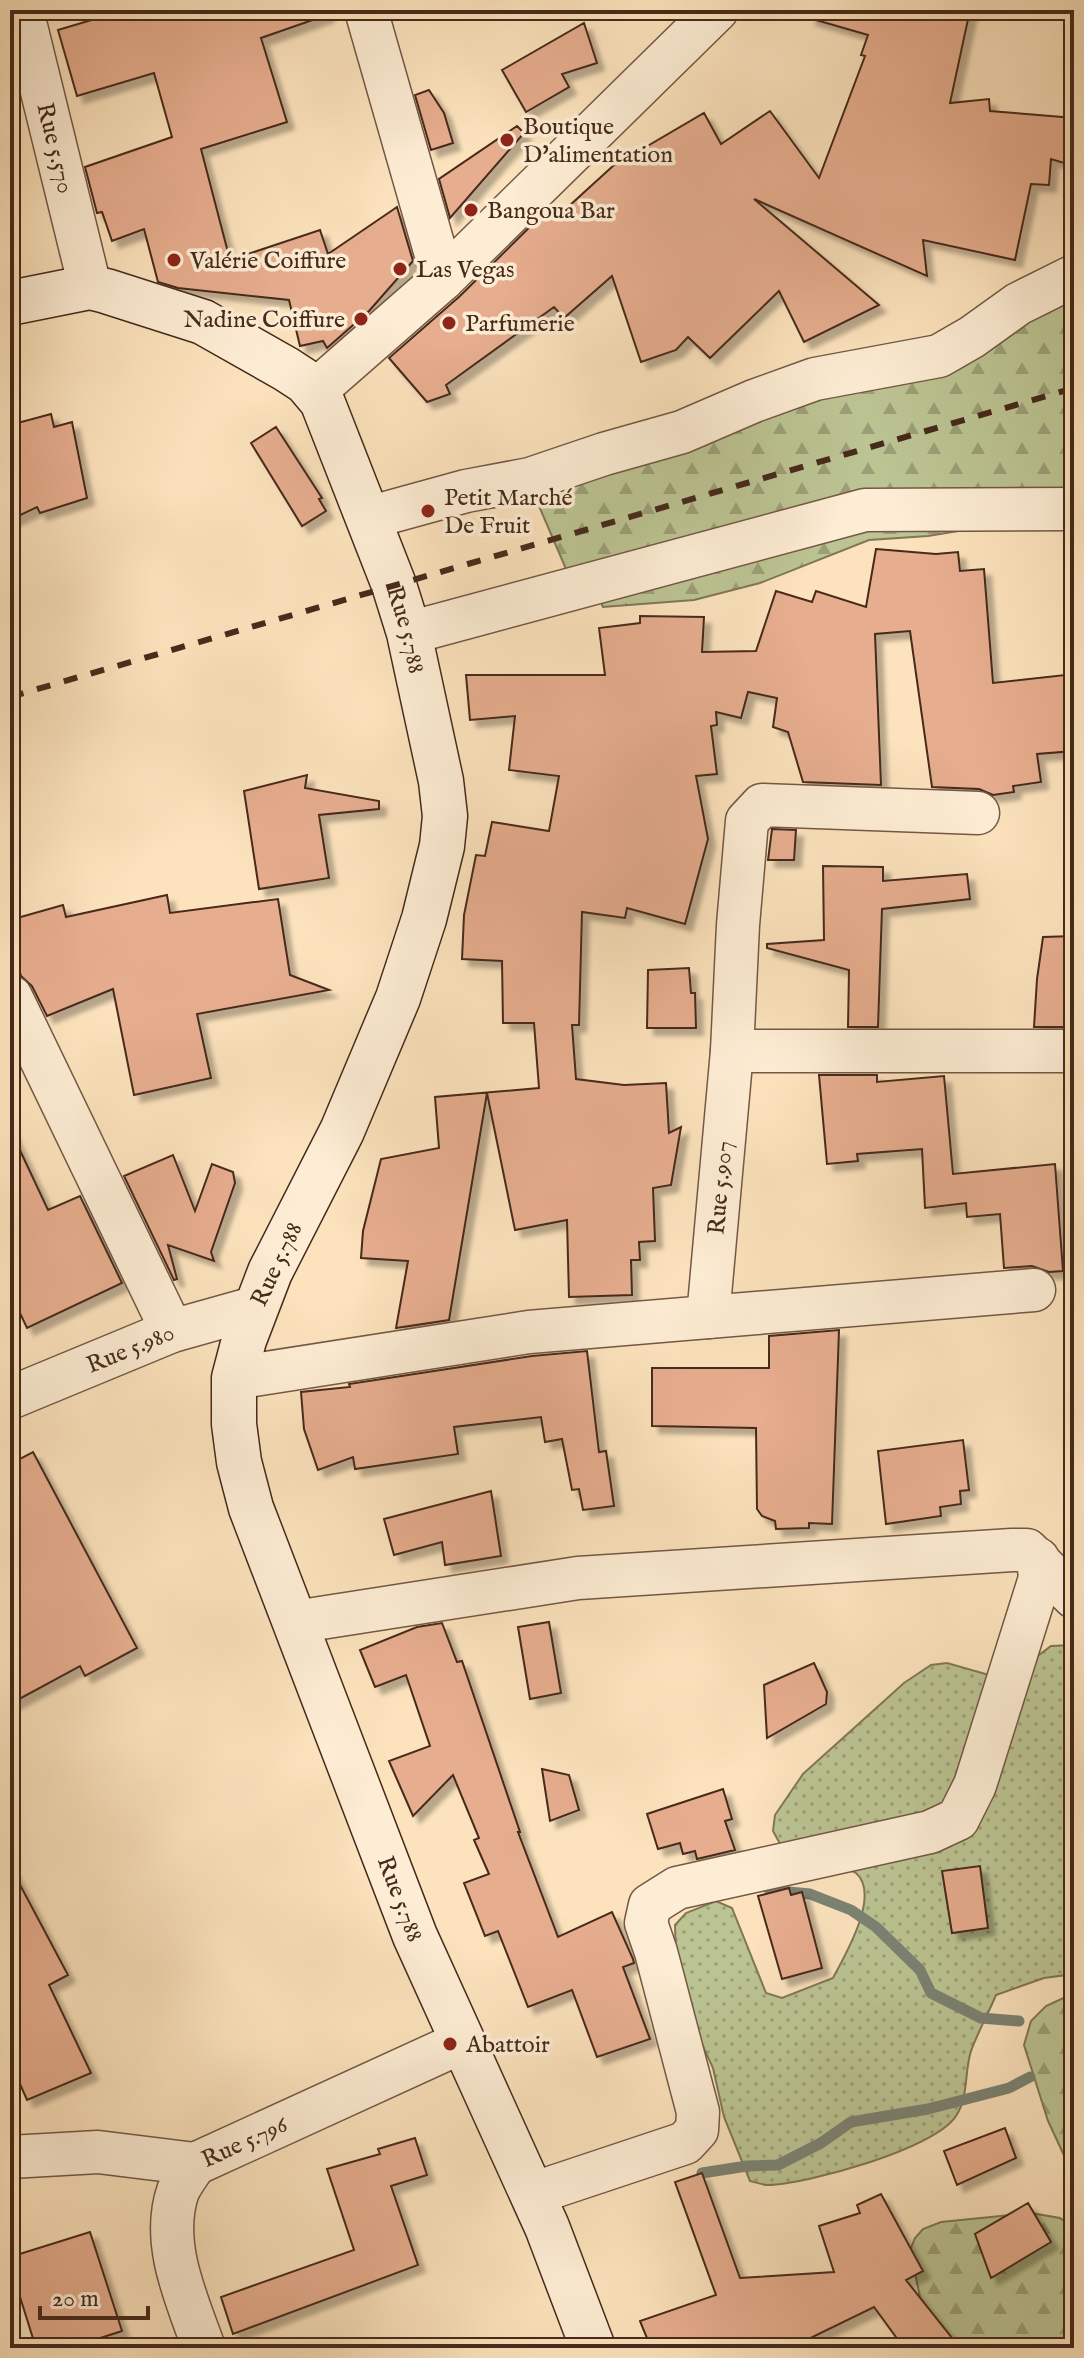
<svg xmlns="http://www.w3.org/2000/svg" width="1084" height="2358" font-family="'IM FELL English',serif">
  <defs>
    <pattern id="grass-dots" width="8" height="8" patternUnits="userSpaceOnUse" patternTransform="scale(2)"><rect width="8" height="8" fill="#bcc493"/><path d="M2 2h.1M6 6h.1" fill="none" stroke="#9b9f77" stroke-width="1.8" stroke-linecap="round"/></pattern>
    <pattern id="forest-firs" width="22" height="20" patternUnits="userSpaceOnUse" patternTransform="scale(2)"><rect width="22" height="20" fill="#bcc493"/><path d="M5 1l3.5 6h-7zM16 11l3.5 6h-7z" fill="#9b9f77"/></pattern>
    <filter id="shadow"><feDropShadow dx="7" dy="7" stdDeviation="2" flood-color="#0004"/></filter>
  </defs>
  <rect width="100%" height="100%" fill="#fce3bd"/>
  <filter id="stains"><feTurbulence type="fractalNoise" baseFrequency=".0025" numOctaves="4"/><feColorMatrix values="0 0 0 0 .2 0 0 0 0 .09 0 0 0 0 .02 0 0 0 .5 -.17"/></filter>
  <radialGradient id="worn" r=".72"><stop offset=".6" stop-color="#630" stop-opacity="0"/><stop offset="1" stop-color="#630" stop-opacity=".3"/></radialGradient>
  <path fill="url(#grass-dots)" stroke="#817757" stroke-width="2" d="M 1074,1645 L 1074,1974 L 1044,1978 L 996,1995 C 988,2014 978,2032 971,2051 C 964,2073 969,2096 956,2116 C 935,2149 807,2184 768,2185 C 762,2185 756,2182 750,2181 L 724,2117 L 713,2068 L 677,1990 L 675,1925 L 686,1913 L 716,1901 L 732,1908 L 766,1993 L 782,1998 L 833,1978 C 845,1955 881,1895 856,1873 C 845,1865 804,1861 788,1858 L 773,1831 L 775,1815 L 803,1774 L 904,1683 L 931,1665 L 947,1663 L 996,1677 L 1012,1675 L 1051,1646 Z"/>
  <path fill="url(#forest-firs)" stroke="#817757" stroke-width="2" d="M 1074,288 L 1074,512 L 928,536 L 869,540 L 760,583 L 694,600 L 603,607 L 588,571 L 569,576 L 533,492 Z
    M 1074,1993 L 1074,2177 L 1048,2121 L 1024,2045 L 1031,2021 L 1046,2006 Z
    M 1031,2213 L 1060,2218 L 1074,2228 L 1074,2348 L 964,2348 L 939,2334 L 923,2311 L 910,2250 L 915,2238 L 923,2229 L 941,2222 Z"/>
  <g fill="none" stroke-linecap="round" stroke-linejoin="round">
    <path stroke="#7b8374" stroke-width="11" d="M 760,1885 L 778,1891 L 810,1894 L 851,1910 L 876,1927 L 920,1970 L 931,1993 L 981,2018 L 1019,2021
      M 702,2173 L 747,2166 L 778,2165 L 821,2143 L 851,2122 L 928,2109 L 1009,2088 L 1030,2077"/>
  </g>
  <path fill="#e6ad8e" stroke="#462a1b" stroke-width="2" filter="url(#shadow)" d="M 125,10 L 327,10 L 327,15 L 261,38 L 287,122 L 201,149 L 230,260 L 320,230 L 328,254 L 397,207 L 413,261 L 369,311 L 327,348 L 323,341 L 300,346 L 289,300 L 178,288 L 158,282 L 144,229 L 112,241 L 102,212 L 97,213 L 85,167 L 172,137 L 154,73 L 77,96 L 58,30 Z
    M 810,10 L 970,10 L 950,103 L 989,99 L 990,111 L 1074,118 L 1074,166 L 1051,159 L 1049,185 L 1031,184 L 1015,260 L 923,240 L 927,276 L 754,199 L 879,305 L 804,342 L 779,291 L 710,358 L 688,337 L 676,350 L 641,362 L 612,276 L 564,318 L 554,307 L 446,385 L 450,394 L 427,402 L 389,358 L 460,296 L 550,207 L 558,216 L 625,155 L 627,158 L 704,113 L 721,144 L 770,111 L 819,178 L 865,56 L 861,55 L 868,35 L 809,18 Z
    M 584,23 L 597,63 L 562,74 L 569,87 L 526,112 L 502,70 Z
    M 429,90 L 444,113 L 453,143 L 431,150 L 415,95 Z
    M 517,126 L 524,133 L 450,218 L 439,179 Z
    M 51,414 L 54,427 L 72,422 L 87,498 L 40,513 L 37,507 L 10,520 L 10,425 Z
    M 276,427 L 322,498 L 319,499 L 326,511 L 302,526 L 251,443 Z
    M 876,549 L 936,554 L 958,552 L 960,571 L 984,569 L 993,683 L 1074,674 L 1074,751 L 1037,754 L 1041,782 L 1013,786 L 1014,792 L 993,795 L 979,789 L 932,787 L 910,631 L 875,634 L 881,785 L 803,782 L 788,732 L 773,727 L 777,698 L 748,692 L 741,718 L 716,712 L 717,725 L 711,726 L 717,774 L 696,776 L 708,839 L 685,924 L 627,908 L 625,918 L 582,912 L 579,1025 L 572,1025 L 576,1079 L 624,1085 L 666,1083 L 669,1133 L 681,1127 L 671,1185 L 653,1188 L 655,1241 L 639,1242 L 640,1260 L 631,1260 L 632,1295 L 569,1297 L 567,1220 L 515,1230 L 487,1093 L 449,1320 L 396,1328 L 408,1261 L 361,1258 L 363,1231 L 381,1159 L 439,1148 L 435,1097 L 539,1088 L 534,1023 L 503,1023 L 502,961 L 462,959 L 464,915 L 476,855 L 485,856 L 492,822 L 549,831 L 559,776 L 509,770 L 515,716 L 470,720 L 466,675 L 605,675 L 599,628 L 640,623 L 640,616 L 704,617 L 702,652 L 756,651 L 776,591 L 812,602 L 816,591 L 866,607 Z
    M 307,775 L 305,788 L 379,801 L 379,809 L 319,815 L 329,878 L 259,889 L 244,791 Z
    M 772,829 L 796,830 L 794,860 L 768,860 Z
    M 823,866 L 883,867 L 883,881 L 967,874 L 970,899 L 882,909 L 878,1027 L 848,1027 L 849,970 L 767,948 L 767,944 L 824,940 Z
    M 167,895 L 170,913 L 278,899 L 290,975 L 329,990 L 197,1014 L 211,1078 L 134,1095 L 113,989 L 47,1016 L 32,986 L 21,976 L 10,938 L 10,920 L 63,905 L 66,917 Z
    M 1074,936 L 1074,1027 L 1034,1027 L 1037,979 L 1043,937 Z
    M 689,968 L 691,993 L 695,993 L 696,1028 L 647,1028 L 648,970 Z
    M 819,1075 L 877,1075 L 877,1082 L 944,1076 L 953,1174 L 1055,1164 L 1063,1271 L 1049,1272 L 1032,1266 L 1004,1268 L 1000,1214 L 967,1217 L 966,1203 L 925,1208 L 922,1149 L 857,1154 L 858,1161 L 827,1164 Z
    M 10,1129 L 48,1210 L 80,1196 L 122,1283 L 27,1328 L 10,1292 Z
    M 173,1155 L 195,1211 L 212,1164 L 233,1172 L 235,1183 L 211,1252 L 214,1261 L 168,1245 L 177,1279 L 174,1280 L 124,1176 Z
    M 839,1330 L 832,1524 L 809,1523 L 809,1528 L 776,1529 L 775,1521 L 762,1516 L 757,1509 L 756,1428 L 652,1426 L 652,1368 L 769,1368 L 769,1336 Z
    M 587,1351 L 599,1452 L 606,1451 L 614,1506 L 583,1510 L 579,1489 L 572,1490 L 562,1439 L 545,1442 L 541,1417 L 454,1427 L 458,1454 L 355,1469 L 353,1457 L 318,1470 L 304,1429 L 301,1392 L 350,1387 L 349,1384 L 532,1356 Z
    M 963,1440 L 969,1490 L 960,1491 L 961,1504 L 940,1507 L 941,1516 L 886,1524 L 878,1451 Z
    M 33,1452 L 137,1648 L 85,1676 L 80,1666 L 10,1704 L 10,1464 Z
    M 491,1491 L 501,1556 L 445,1565 L 442,1542 L 394,1555 L 384,1519 Z
    M 549,1622 L 561,1693 L 530,1699 L 518,1627 Z
    M 442,1623 L 457,1662 L 462,1661 L 520,1832 L 518,1832 L 558,1937 L 612,1912 L 633,1959 L 634,1963 L 623,1967 L 650,2039 L 597,2057 L 572,1990 L 528,2007 L 498,1931 L 485,1936 L 464,1883 L 489,1874 L 474,1840 L 479,1838 L 453,1775 L 413,1816 L 389,1761 L 430,1746 L 406,1675 L 375,1687 L 360,1650 L 417,1627 Z
    M 814,1663 L 827,1692 L 826,1704 L 767,1738 L 764,1685 Z
    M 542,1769 L 569,1775 L 579,1810 L 550,1821 Z
    M 723,1789 L 732,1819 L 725,1821 L 735,1850 L 697,1859 L 695,1851 L 683,1854 L 680,1843 L 658,1849 L 647,1814 Z
    M 10,1866 L 68,1975 L 49,1985 L 91,2073 L 27,2100 L 10,2061 Z
    M 980,1866 L 988,1928 L 952,1933 L 942,1871 Z
    M 789,1888 L 791,1895 L 802,1892 L 822,1968 L 782,1979 L 758,1896 Z
    M 1005,2128 L 1016,2158 L 957,2185 L 944,2151 Z
    M 415,2138 L 427,2175 L 391,2186 L 418,2265 L 233,2334 L 221,2297 L 354,2250 L 327,2169 L 380,2154 L 378,2149 Z
    M 702,2173 L 740,2278 L 834,2272 L 819,2226 L 860,2213 L 857,2205 L 881,2194 L 923,2271 L 906,2280 L 960,2348 L 904,2348 L 874,2307 L 790,2348 L 651,2348 L 640,2321 L 716,2295 L 675,2182 Z
    M 1028,2203 L 1051,2242 L 991,2278 L 975,2234 Z
    M 90,2232 L 122,2331 L 69,2348 L 36,2348 L 10,2265 L 10,2257 Z"/>
  <g fill="none" stroke-linecap="round" stroke-linejoin="round">
    <defs>
      <g id="street">
        <path id="s1" d="M 22,10 L 90,287"/>
        <path d="M 366,10 L 443,279"/>
        <path d="M 315,391 L 443,279 L 717,10"/>
        <path d="M 368,518 L 466,491 L 530,479 L 604,454 L 682,432 L 754,401 L 815,379 L 939,356 L 972,337 L 1018,304 L 1074,276"/>
        <path d="M 409,633 L 865,510 L 1074,509"/>
        <path d="M 11,997 L 172,1331"/>
        <path d="M 732,1051 L 1074,1051"/>
        <path d="M 708,1317 L 1034,1290"/>
        <path id="s2" d="M 234,1378 L 529,1332 L 708,1317 L 732,1051 L 738,925 L 747,821 L 762,805 L 978,813"/>
        <path id="s3" d="M 10,1398 L 172,1331 L 254,1308"/>
        <path d="M 295,1622 L 578,1578 L 1012,1550 L 1027,1550 L 1074,1597"/>
        <path id="s4" d="M 10,2157 L 98,2152 L 195,2164 L 462,2042"/>
        <path d="M 195,2164 C 189,2173 182,2182 178,2191 C 160,2243 187,2300 204,2348"/>
        <path d="M 532,2194 L 685,2143 L 697,2130 L 698,2112 L 656,1952 L 646,1923 L 650,1905 L 677,1888 L 930,1832 L 958,1819 L 975,1785 L 1040,1578 L 1038,1559"/>
      </g>
      <g id="secondary">
        <path id="s5" d="M 10,303 L 90,287 L 106,291 L 203,322 L 286,369 L 306,382 L 322,401 L 394,585 L 409,633 L 441,781 L 445,816 L 442,846 L 424,919 L 398,998 L 342,1131 L 270,1272 L 244,1340 L 234,1378 L 234,1424 L 239,1462 L 251,1508 L 415,1936 L 547,2227 L 593,2348"/>
      </g>
    </defs>
    <use href="#street" stroke="#745844" stroke-width="45"/>
    <use href="#secondary" stroke="#462a1b" stroke-width="47"/>
    <use href="#street" stroke="#fdedd4" stroke-width="42"/>
    <use href="#secondary" stroke="#fdedd4" stroke-width="44"/>
    <path stroke="#462a1b" stroke-width="6" stroke-dasharray="14 14" stroke-linecap="butt" d="M 10,697 L 1074,388"/>
  </g>
  <g fill="#8f2418" stroke="#fdedd4" stroke-width="3">
    <circle cx="507" cy="140" r="8"/>
    <circle cx="471" cy="210" r="8"/>
    <circle cx="174" cy="260" r="8"/>
    <circle cx="400" cy="269" r="8"/>
    <circle cx="361" cy="319" r="8"/>
    <circle cx="449" cy="323" r="8"/>
    <circle cx="428" cy="511" r="8"/>
    <circle cx="450" cy="2044" r="8"/>
  </g>
  <g text-anchor="middle" stroke-width="7" stroke-linejoin="round" paint-order="stroke">
    <g font-size="24" fill="#462a1b" stroke="#fdedd4" text-anchor="start">
      <text x="523" y="134">Boutique<tspan x="523" dy="28">D'alimentation</tspan></text>
      <text x="487" y="218">Bangoua Bar</text>
      <text x="190" y="268">Valérie Coiffure</text>
      <text x="416" y="277">Las Vegas</text>
      <text x="345" y="327" text-anchor="end">Nadine Coiffure</text>
      <text x="465" y="331">Parfumerie</text>
      <text x="444" y="505">Petit Marché<tspan x="444" dy="28">De Fruit</tspan></text>
      <text x="466" y="2052">Abattoir</text>
    </g>
    <g font-size="24" fill="#462a1b" stroke="#fdedd4">
      <text dy="8" stroke="none"><textPath href="#s1" startOffset="142">Rue 5.570</textPath></text>
      <text dy="8" stroke="none"><textPath href="#s5" startOffset="588">Rue 5.788</textPath></text>
      <text dy="8" stroke="none"><textPath href="#s2" startOffset="608">Rue 5.907</textPath></text>
      <text transform="translate(276 1264) rotate(-65)" y="8">Rue 5.788</text>
      <text dy="8" stroke="none"><textPath href="#s3" startOffset="130">Rue 5.980</textPath></text>
      <text dy="8" stroke="none"><textPath href="#s5" startOffset="1932">Rue 5.788</textPath></text>
      <text dy="8" stroke="none"><textPath href="#s4" startOffset="240">Rue 5.796</textPath></text>
    </g>
  </g>
  <rect width="1084" height="2358" fill="none" stroke="#fce3bd" stroke-width="40"/>
  <rect x="12" y="12" width="1060" height="2334" fill="none" stroke="#462a1b" stroke-width="4"/>
  <rect x="20" y="20" width="1044" height="2318" fill="none" stroke="#462a1b" stroke-width="2"/>
  <path d="M40 2306v12h108v-12" fill="none" stroke="#462a1b" stroke-width="4"/>
  <text x="52" y="2306" font-size="24" fill="#462a1b" stroke="#fdedd4" stroke-width="6" paint-order="stroke">20 m</text>
  <rect width="100%" height="100%" filter="url(#stains)"/>
  <rect width="100%" height="100%" fill="url(#worn)"/>
</svg>
